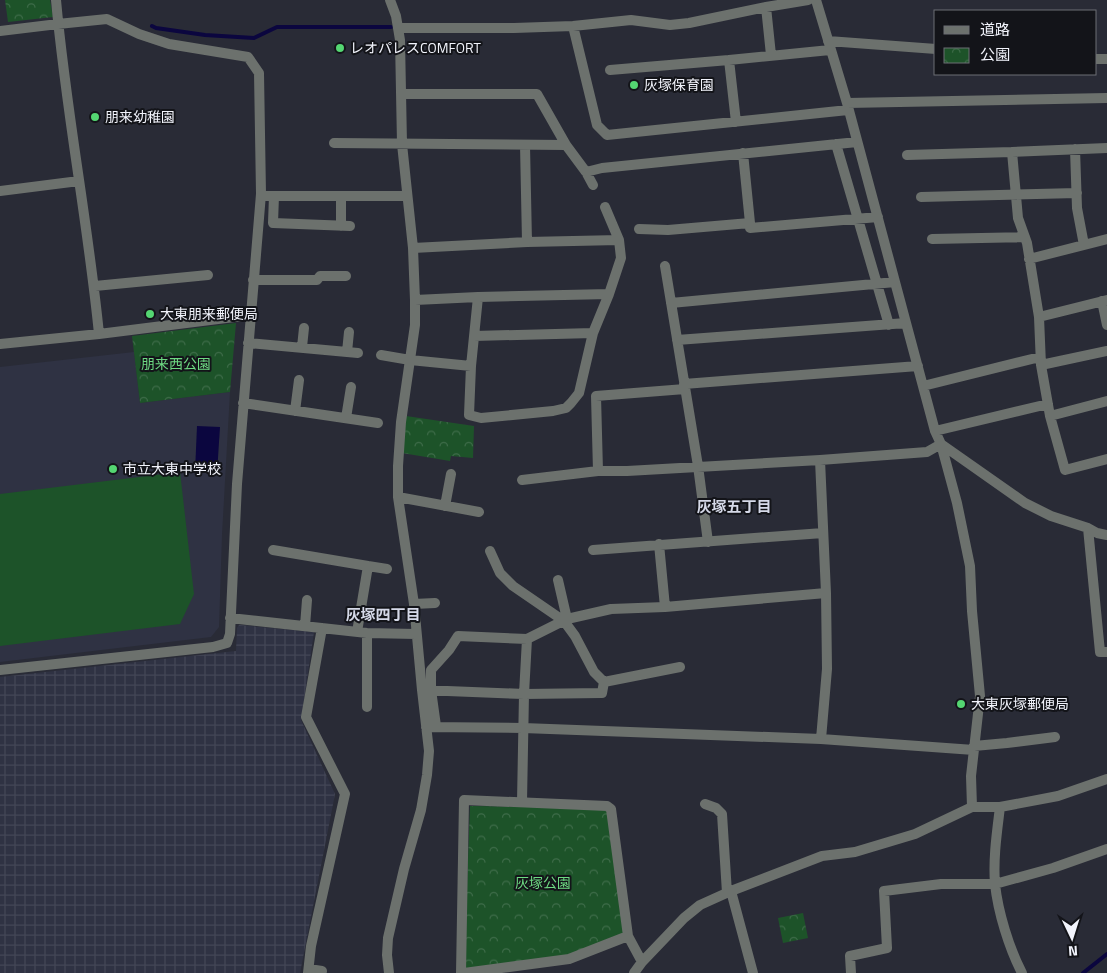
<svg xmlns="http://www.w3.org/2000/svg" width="1107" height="973" font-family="'Titillium Web','Noto Sans JP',sans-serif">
  <defs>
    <pattern id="industrial-grid" width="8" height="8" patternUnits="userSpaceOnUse" patternTransform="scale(1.25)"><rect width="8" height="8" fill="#2f3243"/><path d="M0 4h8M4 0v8" fill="none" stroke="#434656"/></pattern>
    <pattern id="park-crowns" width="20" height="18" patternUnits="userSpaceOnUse" patternTransform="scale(1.25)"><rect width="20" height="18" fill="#1d5329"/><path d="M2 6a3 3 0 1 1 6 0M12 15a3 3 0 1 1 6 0" fill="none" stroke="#3e6c49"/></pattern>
  </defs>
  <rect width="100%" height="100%" fill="#292b36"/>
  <path fill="#2f3243" d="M 134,352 L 140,403 L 230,392 L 222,535 L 219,627 L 211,637 L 0,662 L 0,367 Z"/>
  <path fill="url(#industrial-grid)" d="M 239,625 L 314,632 L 301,720 L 335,794 L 300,973 L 0,973 L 0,677 L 236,651 L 237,628 Z"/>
  <path fill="url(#park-crowns)" d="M 5,0 L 50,0 L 53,17 L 8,22 Z
    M 236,323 L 230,392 L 140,403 L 132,336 Z
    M 406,416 L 474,426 L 473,458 L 451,456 L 450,461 L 402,453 Z
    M 470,806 L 603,808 L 608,812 L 625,933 L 569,955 L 464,969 Z
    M 803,913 L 808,938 L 783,943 L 778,918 Z"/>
  <path fill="#1d5329" d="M 180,472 L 194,594 L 180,624 L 0,646 L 0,494 Z"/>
  <path fill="#0b063f" d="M 197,426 L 220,427 L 217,473 L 195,472 Z"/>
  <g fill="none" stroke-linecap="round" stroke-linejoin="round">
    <path stroke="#0b063f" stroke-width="4" d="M 152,26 L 156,28 L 205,35 L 254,38 L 277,27 L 391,27
      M 1083,973 L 1107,954"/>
    <path stroke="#6c716d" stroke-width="10" d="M 56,0 C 66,112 88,222 99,334
      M 816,0 L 847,103 L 935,431 L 941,444 L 957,503 L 970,566 L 972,611 L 980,696 L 971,776 L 972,807
      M 766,7 L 771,55
      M 573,26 L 597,125 L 607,135 L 848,110
      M 398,28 L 514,28 L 573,26 L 631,20 L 670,25 L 689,23 L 766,7 L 808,0
      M 0,31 L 58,24 L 107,19 L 139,34 L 169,44 L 248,57 L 259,73 L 261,194 L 237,484 L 230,634 L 227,643 L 213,647 L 0,670
      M 828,41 L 936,49
      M 1096,59 L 1107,59
      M 729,60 L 736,122
      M 610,70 L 729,60 L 830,50
      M 402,94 L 537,94 L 566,145
      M 847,103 L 1107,98
      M 334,143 L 566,145 L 586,172 L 593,185
      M 836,144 L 889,325
      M 525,145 L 527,242
      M 1075,149 L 1077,208 L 1084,245
      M 1012,152 L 1018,218 L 1027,243 L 1039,317 L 1041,365 L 1050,416 L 1107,401
      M 743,153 L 750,223
      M 907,155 L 1012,152 L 1107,148
      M 586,172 L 602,168 L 857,142
      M 0,191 L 79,181
      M 261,196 L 407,196
      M 274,196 L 273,223 L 350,226
      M 341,196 L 341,226
      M 921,197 L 1077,193
      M 639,229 L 668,230 L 750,223 L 750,228 L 878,217
      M 932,239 L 1025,237
      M 413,248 L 527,242 L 619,240
      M 1029,259 L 1107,239
      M 665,266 L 698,466 L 708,542
      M 253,280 L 317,280 L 320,276 L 346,276
      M 95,286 L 208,275
      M 478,297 L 471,366 L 469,415 L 481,418 L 553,411 L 566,408 L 571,403 L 579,393 L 593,333 L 609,294 L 621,258 L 619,240 L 605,207
      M 415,300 L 478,297 L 609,294
      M 1102,301 L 1107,325
      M 671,303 L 895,282
      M 1039,317 L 1107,300
      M 474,336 L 593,333
      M 677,340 L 906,323
      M 248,343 L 358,353
      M 0,344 L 99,334 L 250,315
      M 302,347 L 304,328
      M 347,352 L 349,332
      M 381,355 L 410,360 L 471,366
      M 1041,365 L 1107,351
      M 684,384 L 918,366
      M 923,386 L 1040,357
      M 243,403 L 378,423
      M 295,411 L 299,380
      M 1050,416 L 1065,470 L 1107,459
      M 346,418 L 351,387
      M 935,431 L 1048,404
      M 941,444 L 1025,503 L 1051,516 L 1088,528 L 1097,533 L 1107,535
      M 820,460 L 826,593 L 827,669 L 821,739
      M 598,471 L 596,396 L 685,389
      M 522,480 L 598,471 L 627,471 L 820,460 L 927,452 L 941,444
      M 398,497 L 479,512
      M 445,506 L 451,474
      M 1088,528 L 1100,652 L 1107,652
      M 659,544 L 665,607
      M 273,550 L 368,566
      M 593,550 L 823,533
      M 490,551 L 500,573 L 513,586 L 564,621 L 575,636 L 594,672 L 604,682
      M 558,580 L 567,619
      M 414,604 L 435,603
      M 230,618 L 367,633 L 416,634
      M 305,626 L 307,600
      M 357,632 L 368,566 L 387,569
      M 367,633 L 367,707
      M 422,690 L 524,694 L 602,693 L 604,682 L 680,667
      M 436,726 L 431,690 L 431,670 L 449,650 L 458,636 L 527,639
      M 426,727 L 523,728 L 821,739 L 974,750
      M 974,746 L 1007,743 L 1055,737
      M 522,802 L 524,694 L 527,639 L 567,619 L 611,609 L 665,607 L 826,593
      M 705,804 L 716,808 L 722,814 L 727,893
      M 1000,807 C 997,832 993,858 995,884 C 998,912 1009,948 1022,973
      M 731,891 L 753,973
      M 309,969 L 322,971
      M 308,973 L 311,946 L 345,794 L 306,717 L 322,628
      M 389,973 L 387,955 L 388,938 L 404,869 L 421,810 L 427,775 L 429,751 L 422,690 L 414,604 L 398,497 L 398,466 L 401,422 L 415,325 L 415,300 L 413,248 L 402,144 L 400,40 L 396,16 L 390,0
      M 461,973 L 464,800 L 607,806 L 611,809 L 628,936 L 642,962
      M 464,973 L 569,959 L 628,936
      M 634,973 L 642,962 L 684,918 L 700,905 L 731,891 L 822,856 L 855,852 L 915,834 L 972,807 L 1000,807 L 1058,796 L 1107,779
      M 851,973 L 850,956 L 887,948 L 884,891 L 941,884 L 995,884 L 1053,868 L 1107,849"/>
  </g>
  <g fill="#54d672" stroke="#131419" stroke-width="2">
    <circle cx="340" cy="48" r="5"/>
    <circle cx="634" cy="85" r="5"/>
    <circle cx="95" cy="117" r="5"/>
    <circle cx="150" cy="314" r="5"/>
    <circle cx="113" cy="469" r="5"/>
    <circle cx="961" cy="704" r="5"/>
  </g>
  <g text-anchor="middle" stroke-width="4" stroke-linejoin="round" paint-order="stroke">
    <g font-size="14" fill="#f2f4fc" stroke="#131419" text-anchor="start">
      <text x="350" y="53">レオパレスCOMFORT</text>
      <text x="644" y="90">灰塚保育園</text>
      <text x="105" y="122">朋来幼稚園</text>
      <text x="160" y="319">大東朋来郵便局</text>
      <text x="123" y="474">市立大東中学校</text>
      <text x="971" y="709">大東灰塚郵便局</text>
    </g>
    <g font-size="14" fill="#6eda83" stroke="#131419">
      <text x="176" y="369">朋来西公園</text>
      <text x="543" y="888">灰塚公園</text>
    </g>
    <g font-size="15" font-weight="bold" fill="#d5d9e8" stroke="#131419">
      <text x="734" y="512">灰塚五丁目</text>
      <text x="383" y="620">灰塚四丁目</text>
    </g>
  </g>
  <rect x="934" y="10" width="162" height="65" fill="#131419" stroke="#6c6e74"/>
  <rect x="944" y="26" width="25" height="8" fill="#6c716d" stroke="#6c6e74"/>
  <text x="980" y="35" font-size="15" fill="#f2f4fc">道路</text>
  <rect x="944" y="48" width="25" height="15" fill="url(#park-crowns)" stroke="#6c6e74"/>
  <text x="980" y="60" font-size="15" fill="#f2f4fc">公園</text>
  <g transform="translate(1072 938) rotate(176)" stroke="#131419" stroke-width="4" paint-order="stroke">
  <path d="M0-4L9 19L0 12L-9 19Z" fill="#f2f4fc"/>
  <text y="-8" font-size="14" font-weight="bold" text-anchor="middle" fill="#f2f4fc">N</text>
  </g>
</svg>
